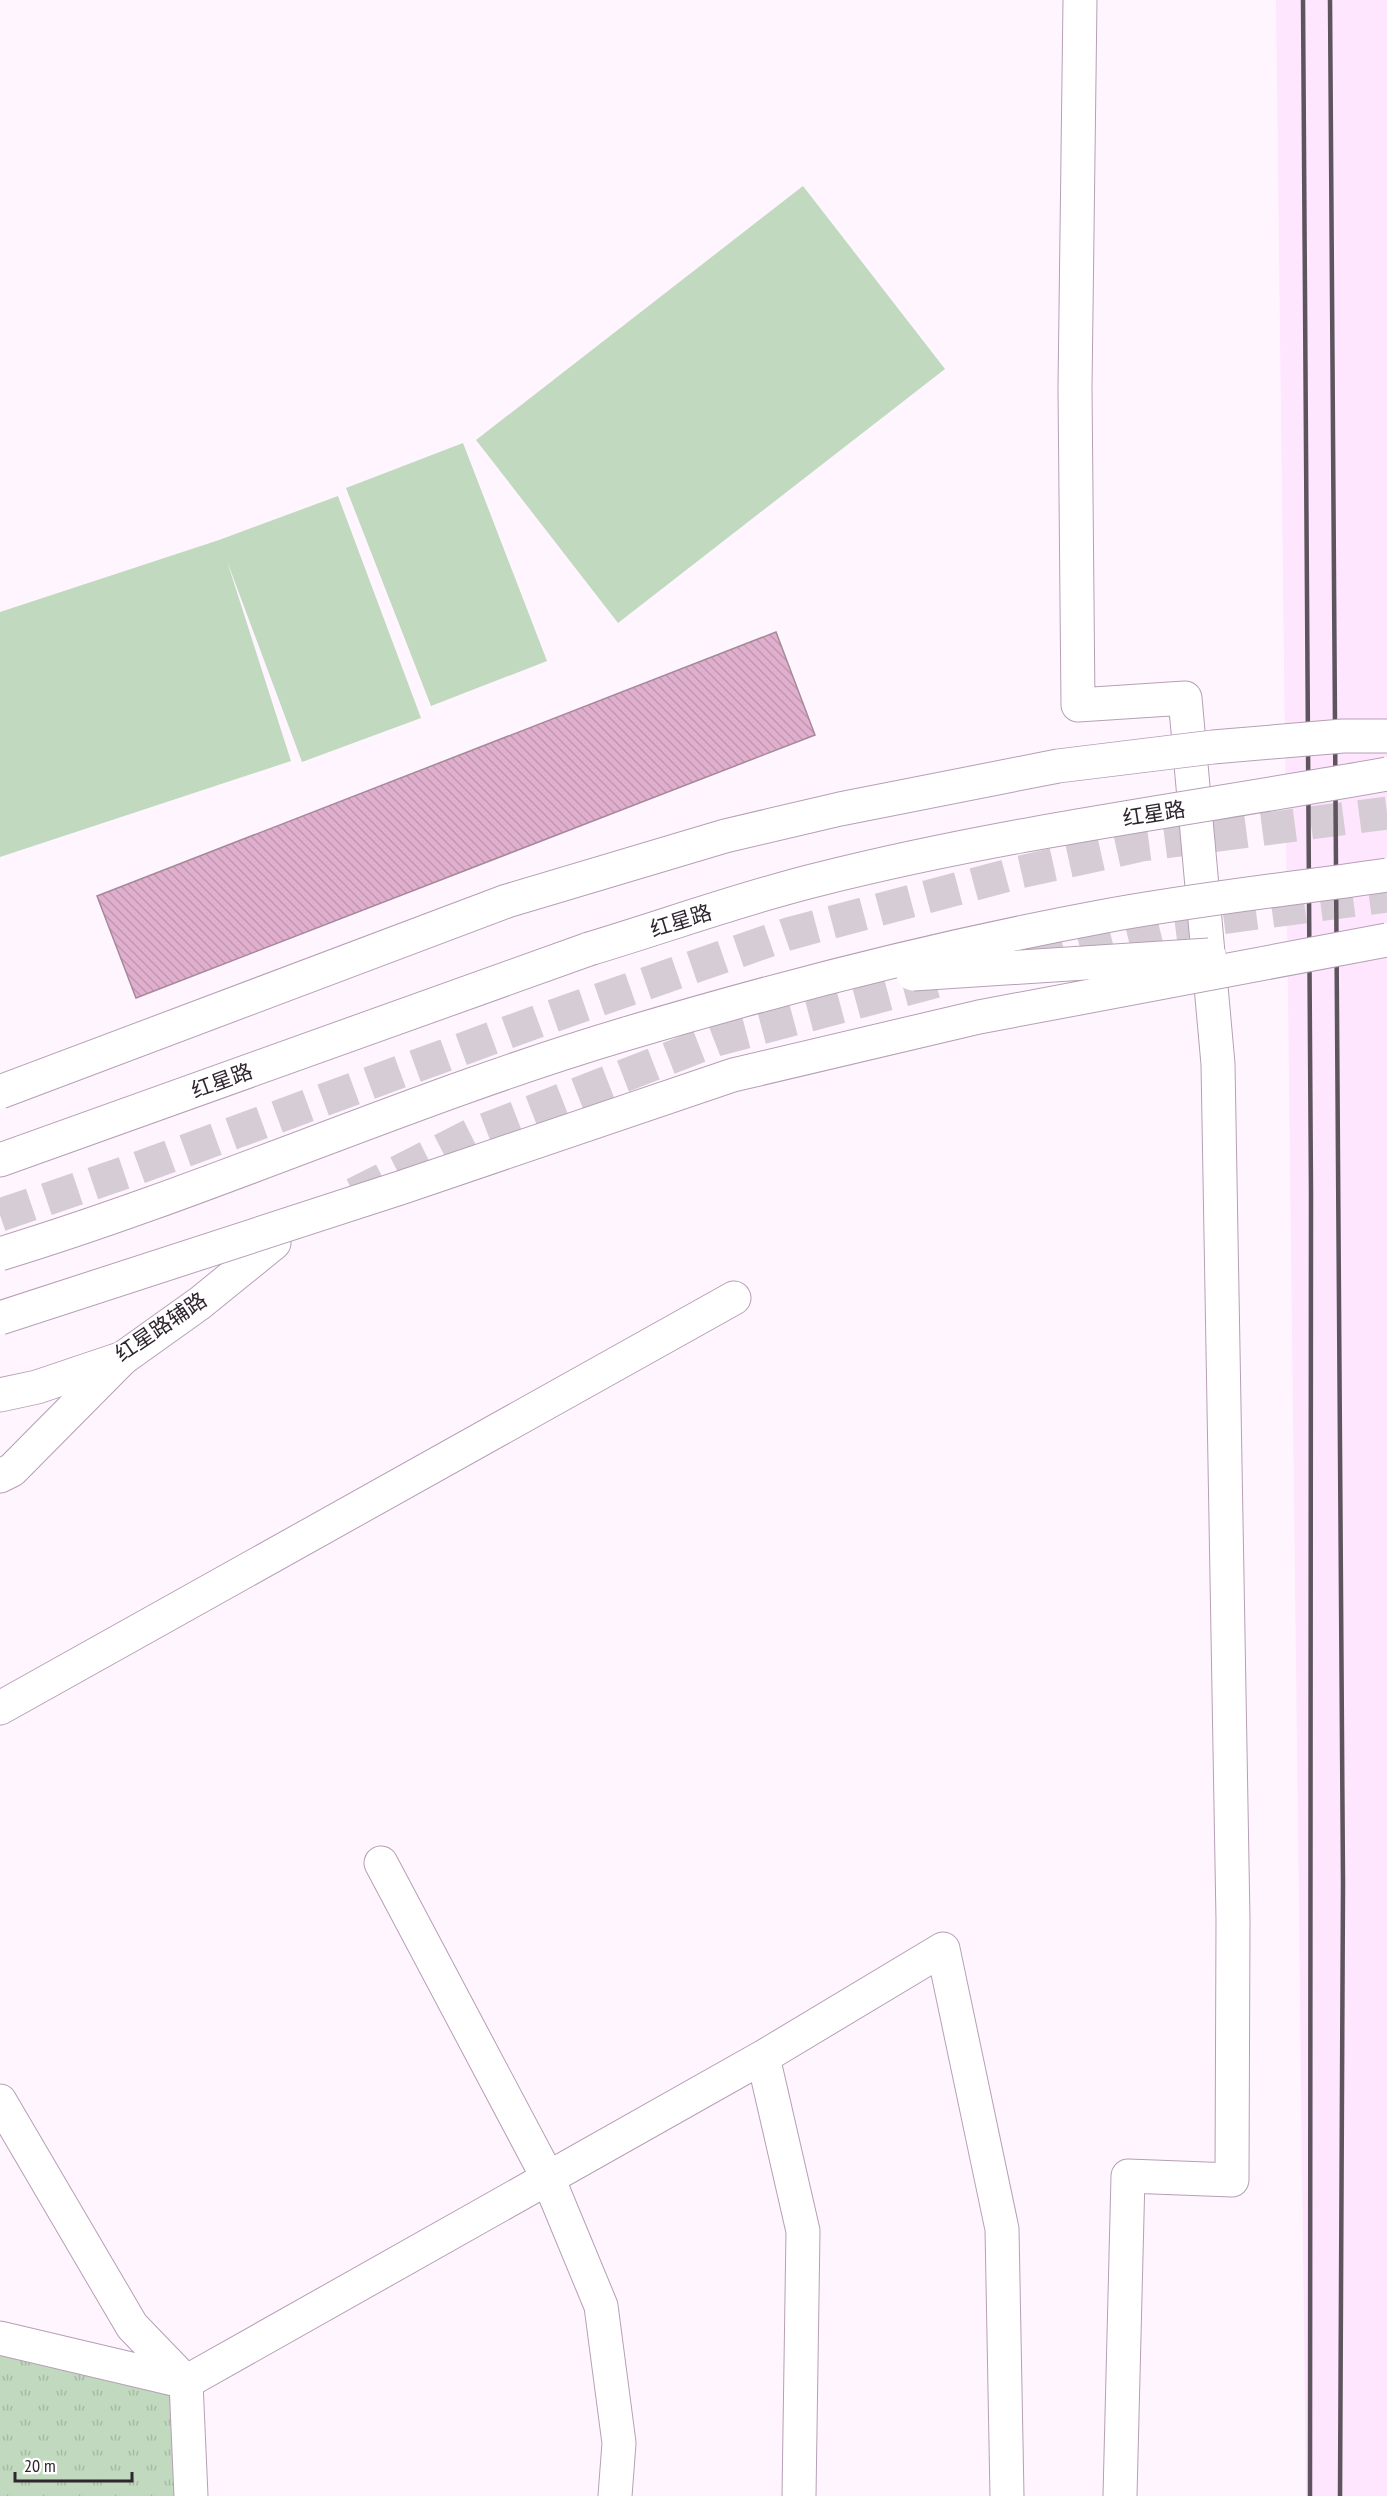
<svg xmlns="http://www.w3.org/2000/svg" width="1387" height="2496" font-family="'PT Sans Narrow','Noto Sans SC',sans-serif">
  <defs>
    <pattern id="park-tufts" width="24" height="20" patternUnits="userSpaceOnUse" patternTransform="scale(1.5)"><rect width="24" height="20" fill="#c1d9be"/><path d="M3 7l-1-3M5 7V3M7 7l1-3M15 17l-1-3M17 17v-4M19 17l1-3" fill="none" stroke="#a6baa4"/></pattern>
    <pattern id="building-back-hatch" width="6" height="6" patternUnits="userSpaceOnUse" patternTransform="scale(1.5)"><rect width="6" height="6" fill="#e1afce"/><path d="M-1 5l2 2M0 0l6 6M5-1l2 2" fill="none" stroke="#c196b1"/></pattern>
  </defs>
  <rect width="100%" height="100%" fill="#fff5ff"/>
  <path fill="#fee6fe" d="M 1276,0 L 1387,0 L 1387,2496 L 1306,2496 Z"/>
  <path fill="#c1d9be" d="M 803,186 L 945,369 L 618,623 L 476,440 Z
    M 463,443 L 547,661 L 431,706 L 346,488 Z
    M 338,496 L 421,718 L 302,762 L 227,561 L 291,761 L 0,857 L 0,612 L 219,540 Z"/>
  <path fill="url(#park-tufts)" d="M 0,2351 L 170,2391 L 175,2496 L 0,2496 Z"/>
  <path fill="url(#building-back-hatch)" stroke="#a5899b" stroke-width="1.5" d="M 776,632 L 815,735 L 136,998 L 97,896 Z"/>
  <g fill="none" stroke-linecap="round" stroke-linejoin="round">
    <path stroke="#d5ccd5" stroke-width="33" stroke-dasharray="33 16" stroke-linecap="butt" d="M 1032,958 L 1159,926 L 1387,896
      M 354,1194 L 471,1135 L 716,1040 L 949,978
      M 0,1215 L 127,1172 L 544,1019 L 788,934 L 1020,872 L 1142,845 L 1387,813"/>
    <defs>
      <path id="street" d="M 1080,0 L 1075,388 L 1078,705 L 1185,698 L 1218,1064 L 1233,1920 L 1232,2180 L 1128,2176 L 1120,2496
        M 0,1476 L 12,1470 L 123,1358
        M 0,1708 L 734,1298
        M 381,1863 L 548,2178 L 601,2306 L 619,2443 L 615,2496
        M 763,2057 L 943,1949 L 1002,2229 L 1007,2496
        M 0,2101 L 132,2326 L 186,2382 L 763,2057 L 803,2231 L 799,2496
        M 0,2338 L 186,2382 L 191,2496"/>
      <path id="secondary" d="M 0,1395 L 37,1387 L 123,1358 L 200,1303 L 274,1243"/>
      <path id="primary" d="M 0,1160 L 589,949"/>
    </defs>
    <use href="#street" stroke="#b69fb6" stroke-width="35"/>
    <use href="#secondary" stroke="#b69fb6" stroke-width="35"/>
    <use href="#primary" stroke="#b69fb6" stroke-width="35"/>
    <use href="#street" stroke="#fff" stroke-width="33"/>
    <use href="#secondary" stroke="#fff" stroke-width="33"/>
    <use href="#primary" stroke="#fff" stroke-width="33"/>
    <path stroke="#5d545d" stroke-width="4.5" d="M 1303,0 L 1311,1192 L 1310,2496
      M 1330,0 L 1343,1884 L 1340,2496"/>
    <defs>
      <path id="primary-bridge" d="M 589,949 C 666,926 742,898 820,879 C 1006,832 1198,808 1387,774
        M 913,974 L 1209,955
        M 0,1092 L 507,901 L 725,836 L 840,809 L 1058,766 L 1213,747 L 1343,736 L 1387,736
        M 0,1254 C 210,1190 411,1098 622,1035 C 779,988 939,947 1100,917 C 1195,899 1292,889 1387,875
        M 0,1318 L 403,1187 L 733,1075 L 979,1017 L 1387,940"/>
    </defs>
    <use href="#primary-bridge" stroke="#b69fb6" stroke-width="35" stroke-linecap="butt"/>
    <use href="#primary-bridge" stroke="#fff" stroke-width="33"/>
  </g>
  <g text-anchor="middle" stroke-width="4.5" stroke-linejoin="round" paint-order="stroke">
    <g font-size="21" fill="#2f262f" stroke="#fff">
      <text transform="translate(1154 814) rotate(-9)" y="7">红星路</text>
      <text transform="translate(681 921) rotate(-17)" y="7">红星路</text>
      <text transform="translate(222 1081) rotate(-20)" y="7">红星路</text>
      <text transform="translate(161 1327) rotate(-34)" y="7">红星路辅路</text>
    </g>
  </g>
  <path d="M15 2472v9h117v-9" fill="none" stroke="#2f262f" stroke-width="3"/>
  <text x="24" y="2472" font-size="18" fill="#2f262f" stroke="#ffffff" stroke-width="4.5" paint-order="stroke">20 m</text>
</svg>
